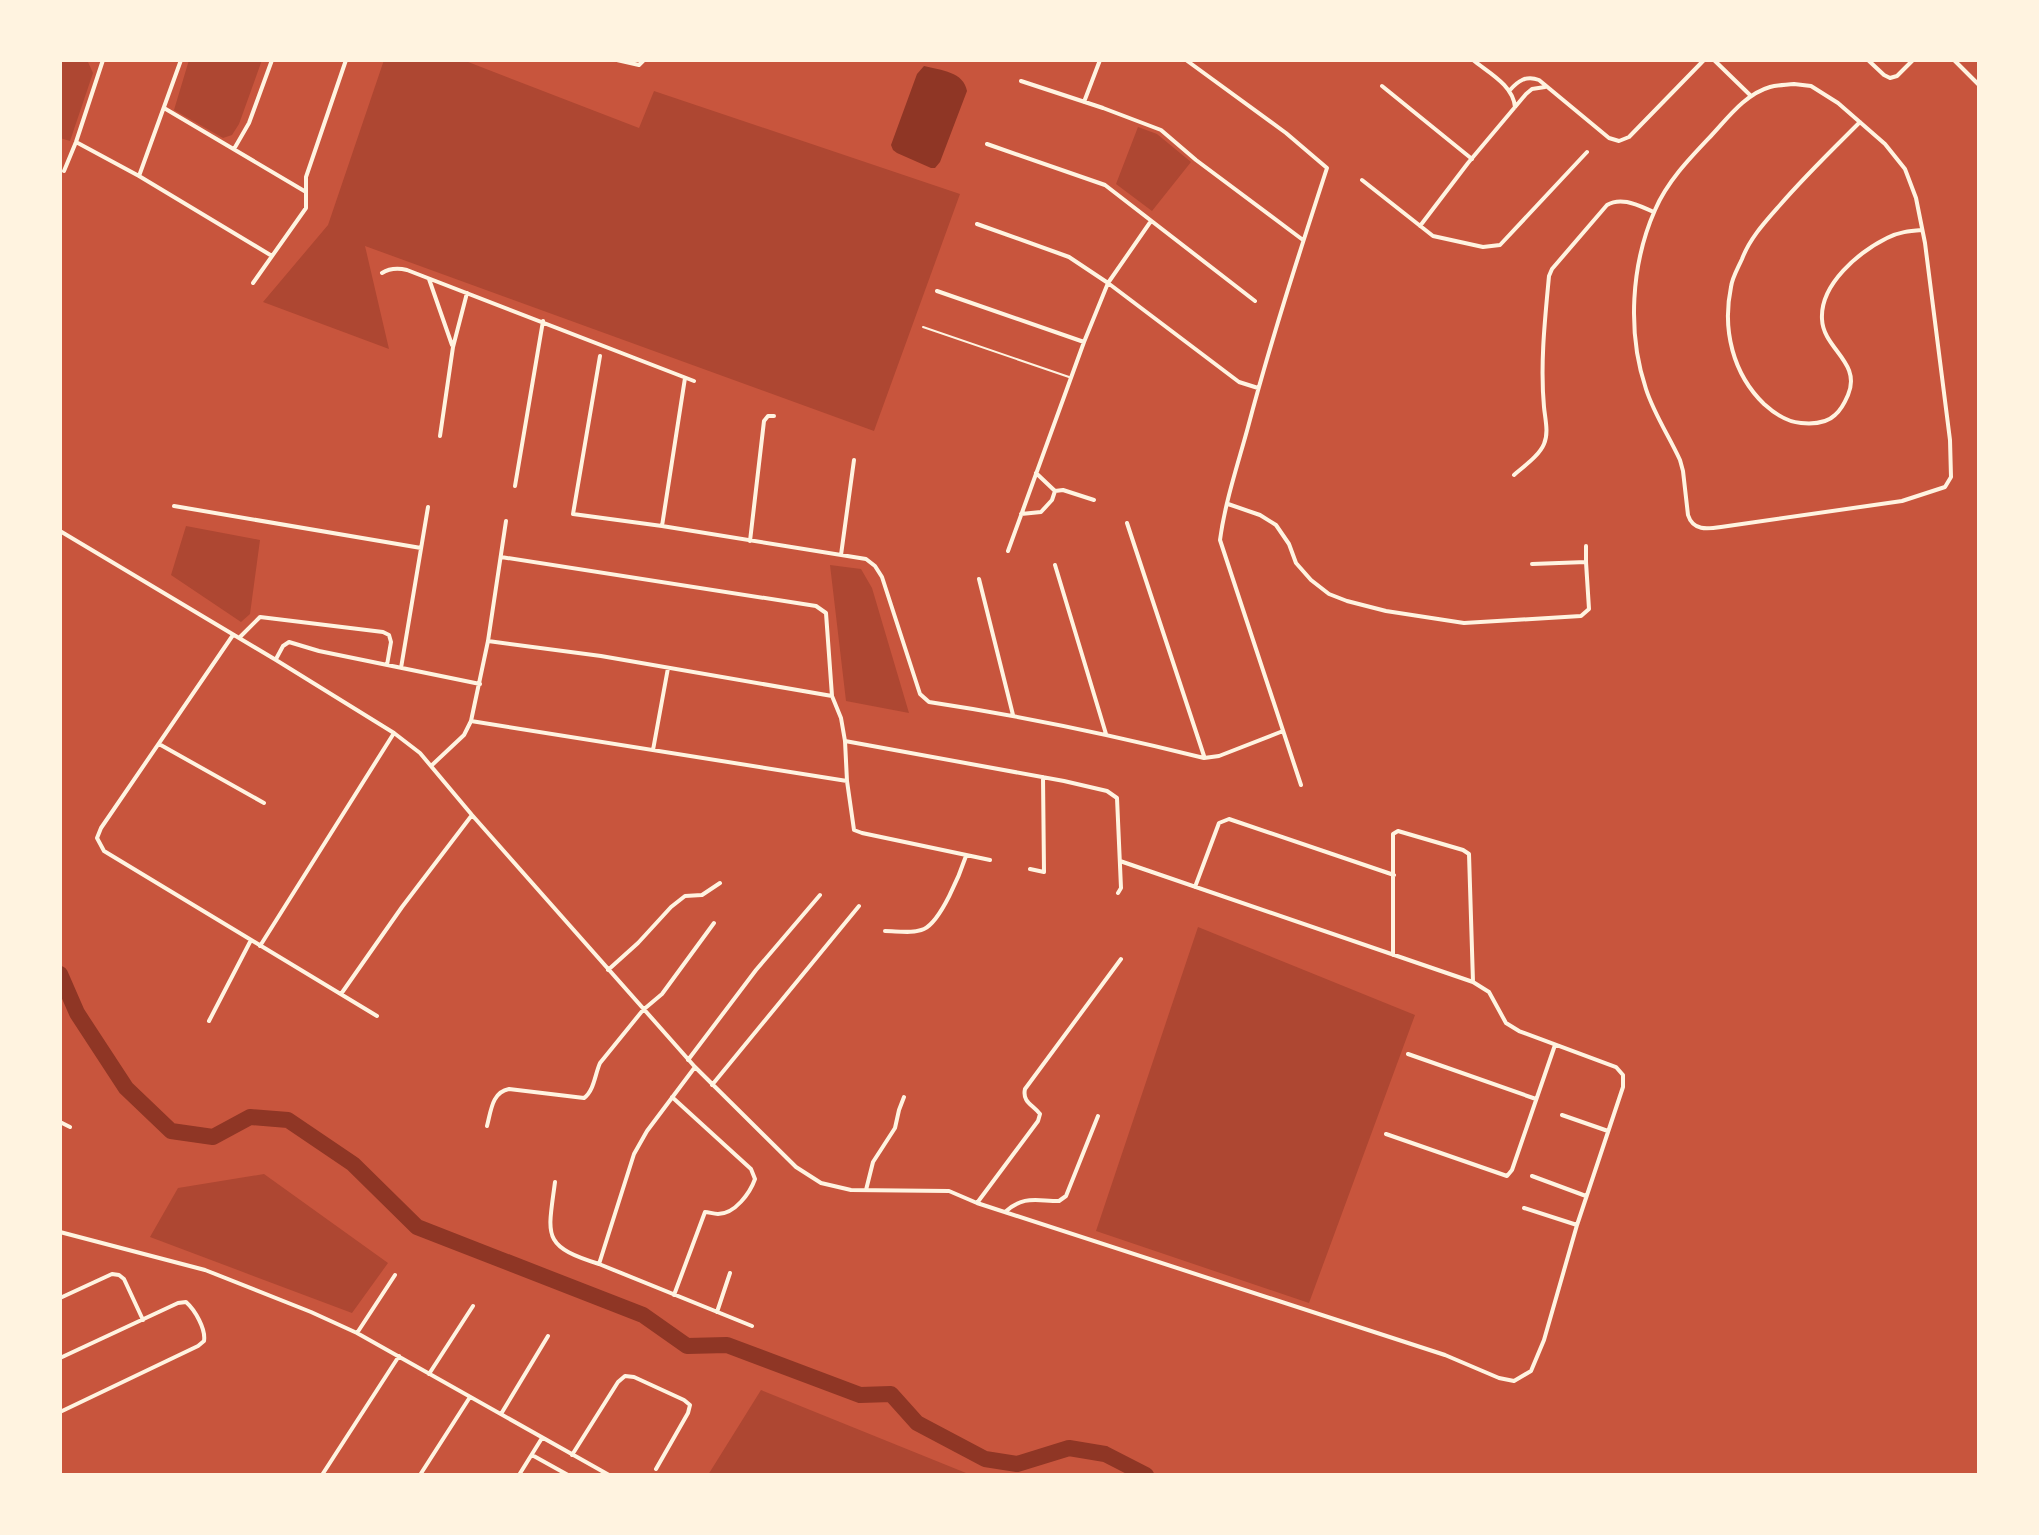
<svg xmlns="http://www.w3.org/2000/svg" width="2039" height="1535" font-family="'PT Sans Narrow',sans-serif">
  <rect width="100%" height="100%" fill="#c8553d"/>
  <path fill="#ae4732" d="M 60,60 L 82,60 L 88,62 L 93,73 L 70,141 L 60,138 Z
    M 189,60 L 262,60 L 239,124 L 232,135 L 223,138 L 174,110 Z
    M 384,60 L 463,60 L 639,128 L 654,91 L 960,194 L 874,431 L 365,246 L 389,349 L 263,302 L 328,225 Z
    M 1138,127 L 1157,134 L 1191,162 L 1152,211 L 1116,184 Z
    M 186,526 L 260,540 L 250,614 L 241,622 L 171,575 Z
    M 830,565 L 861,569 L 872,588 L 909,713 L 846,701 Z
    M 1198,927 L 1415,1015 L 1309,1303 L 1096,1231 Z
    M 264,1174 L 388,1263 L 352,1313 L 150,1237 L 178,1188 Z
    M 761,1390 L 971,1475 L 708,1475 Z"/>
  <path fill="#8f3625" d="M 924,66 C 941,70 964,72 967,91 L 940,162 L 935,168 L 931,168 L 897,153 L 893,150 L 891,145 L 917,74 Z"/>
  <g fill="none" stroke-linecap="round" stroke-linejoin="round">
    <path stroke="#8f3625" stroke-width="16" d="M 60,974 L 77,1013 L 126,1088 L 171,1131 L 213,1137 L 250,1117 L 288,1120 L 353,1164 L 417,1227 L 643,1315 L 687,1346 L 727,1345 L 860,1395 L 891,1394 L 917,1423 L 985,1459 L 1017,1464 L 1069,1448 L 1105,1454 L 1146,1475"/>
    <path stroke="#fff3e0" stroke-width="2" d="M 923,327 L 1069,377"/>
    <path stroke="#fff3e0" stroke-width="4" d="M 617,60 L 639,65 L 644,60
      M 1186,60 L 1286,133 L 1327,168 C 1299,254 1271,340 1248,427 C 1238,464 1225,502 1220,540 L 1301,785
      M 1473,60 C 1489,73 1513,85 1515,107
      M 1714,60 L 1750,95
      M 1868,60 L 1884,75 L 1890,78 L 1897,76 L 1913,60
      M 1954,60 L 1979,85
      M 1021,81 L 1103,108 L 1161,130 L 1196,160 L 1303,240
      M 1794,84 L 1811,86 L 1838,103 L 1885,144 L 1905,169 L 1916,198 L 1925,243 L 1950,440 L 1951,477 L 1945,487 L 1902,501 L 1721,527 C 1707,529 1693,531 1688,515 L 1683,471 L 1680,460 C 1669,436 1654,414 1646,389 C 1627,333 1631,264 1655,210 C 1667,182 1689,159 1710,137 C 1727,119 1745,94 1770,87 C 1777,85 1786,85 1794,84 Z
      M 1382,86 L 1472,159
      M 1510,90 C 1518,81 1526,75 1539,80 L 1609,138 L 1619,141 L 1629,137 L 1704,60
      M 1084,102 L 1100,60
      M 164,108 L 306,192
      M 1860,122 C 1833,149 1805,176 1780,205 C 1765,222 1750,238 1742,259 C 1738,268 1732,278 1731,287 C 1722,330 1733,374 1764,404 C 1775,414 1787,422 1801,423 C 1812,424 1827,423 1835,415 C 1841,410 1845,402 1848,395 C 1862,362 1823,349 1822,319 C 1820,284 1859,252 1887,238 C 1898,232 1910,231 1922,230
      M 76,142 L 139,176 L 272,256
      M 987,144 L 1105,185 L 1255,301
      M 234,149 L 249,123 L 272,60
      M 64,171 L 76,142 L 103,60
      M 139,176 L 181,60
      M 1362,180 L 1433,236 L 1483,247 L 1500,245 L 1587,152
      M 977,224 L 1069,257 L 1108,283 L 1239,382 L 1258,388
      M 1420,226 L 1468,163 L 1526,94 L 1532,89 L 1545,87
      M 382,273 C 390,268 398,268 407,270 L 694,381
      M 429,279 L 452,345
      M 253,283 L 306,208 L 306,177 L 346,60
      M 937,291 L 1084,342
      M 600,356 L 573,514 L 662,526 L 866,559 L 875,566 L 882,577 L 920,694 L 929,702 C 1022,716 1112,735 1204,758 L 1219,756 L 1283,731
      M 440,436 L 453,347 L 467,293
      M 1514,475 C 1524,466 1539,456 1544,444 C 1549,433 1545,418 1544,407 C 1540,364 1545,319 1549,276 L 1552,269 L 1607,205 C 1622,196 1639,206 1654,212
      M 515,486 L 543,321
      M 1055,491 L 1063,490 L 1094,500
      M 1228,504 L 1260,515 L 1276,525 L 1289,544 L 1296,563 L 1311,580 L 1329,594 L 1347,601 L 1386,611 L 1464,623 L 1581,616 L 1589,609 L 1586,562 L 1532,564
      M 174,506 L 421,548
      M 1021,514 L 1041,512 L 1052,500 L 1055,491 L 1036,473
      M 1127,523 L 1204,756
      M 662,526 L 685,378
      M 60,531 L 276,660 L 394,733 L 420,753 L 472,815 L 695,1067 L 796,1167 L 821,1183 L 851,1190 L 949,1191 L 977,1203 L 1445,1355 L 1499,1378 L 1514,1381 L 1531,1371 L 1544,1340 L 1577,1225 L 1623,1087 L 1623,1075 L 1616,1067 L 1519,1031 L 1506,1023 L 1489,992 L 1473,982 L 1120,861
      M 750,541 L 764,421 L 768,416 L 774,416
      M 1586,546 L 1586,562
      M 1008,551 L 1084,342 L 1108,283 L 1151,221
      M 841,555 L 854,460
      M 501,557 L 816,606 L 826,613 L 832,696 L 841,718 L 845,741 L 847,781 L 854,830 L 862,833 L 990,860
      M 1055,565 L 1106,734
      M 979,579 L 1013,715
      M 233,635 L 101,828 L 97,838 L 104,851 L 377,1016
      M 240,637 L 260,617 L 383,632 L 389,635 L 391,642 L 387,665
      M 488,641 L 601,656 L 832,696
      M 276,659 L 283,646 L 289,642 L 319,651 L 480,684
      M 401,668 L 428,507
      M 471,721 L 847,781
      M 845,741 L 1064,781 L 1107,791 L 1117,798 L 1121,888 L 1118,893
      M 159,744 L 264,803
      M 653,750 L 668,668
      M 431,766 L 464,735 L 471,721 L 488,641 L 506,521
      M 1030,869 L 1044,872 L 1043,777
      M 1195,887 L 1219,823 L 1229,819 L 1394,875
      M 885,931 C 897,931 913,934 924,929 C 941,921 960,874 966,856
      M 260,946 L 394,733
      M 1393,955 L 1393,834 L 1398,831 L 1463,850 L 1469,854 L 1473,982
      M 608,970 L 638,943 L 671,907 L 685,896 L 702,895 L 720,883
      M 341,994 L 402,907 L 472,815
      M 209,1021 L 251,940
      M 1408,1054 L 1536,1099
      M 688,1060 L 756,970 L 820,895
      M 695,1067 L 647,1131 L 634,1154 L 599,1264 L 752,1326
      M 712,1085 L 859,906
      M 672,1097 L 751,1169 L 755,1179 C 750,1193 735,1214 718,1214 C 713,1214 709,1212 705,1212 L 674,1295
      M 1562,1115 L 1608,1131
      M 60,1122 L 70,1127
      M 487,1126 C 491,1111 492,1092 509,1089 L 584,1098 C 594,1091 595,1074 600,1063 L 643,1010 L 662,994 L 714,923
      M 1386,1134 L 1507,1176 L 1512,1170 L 1555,1045
      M 1532,1176 L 1586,1196
      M 555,1182 C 548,1236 541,1246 599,1264
      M 866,1190 L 873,1162 L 895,1128 L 899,1110 L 904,1097
      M 977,1203 L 1038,1121 L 1040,1114 C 1033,1105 1022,1102 1025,1089 L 1121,959
      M 1524,1208 L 1577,1225
      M 1005,1212 C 1024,1195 1036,1201 1059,1201 L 1066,1196 L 1098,1116
      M 60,1232 L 205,1270 L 311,1312 L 357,1333 L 609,1475
      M 60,1298 L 112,1274 L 119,1275 L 124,1279 L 143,1320
      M 717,1312 L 730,1273
      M 357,1333 L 395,1275
      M 60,1358 L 178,1303 L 186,1302 C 195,1310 206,1329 204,1341 L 198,1346 L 60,1412
      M 429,1374 L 473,1306
      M 501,1414 L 548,1336
      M 532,1455 L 568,1475
      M 572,1455 L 618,1382 L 625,1376 L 634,1377 L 684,1400 L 690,1405 L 688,1413 L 656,1469
      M 322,1475 L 399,1356
      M 420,1475 L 470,1397
      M 519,1475 L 542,1438"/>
  </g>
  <rect width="2039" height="1535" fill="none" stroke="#fff3e0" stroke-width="124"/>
</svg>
